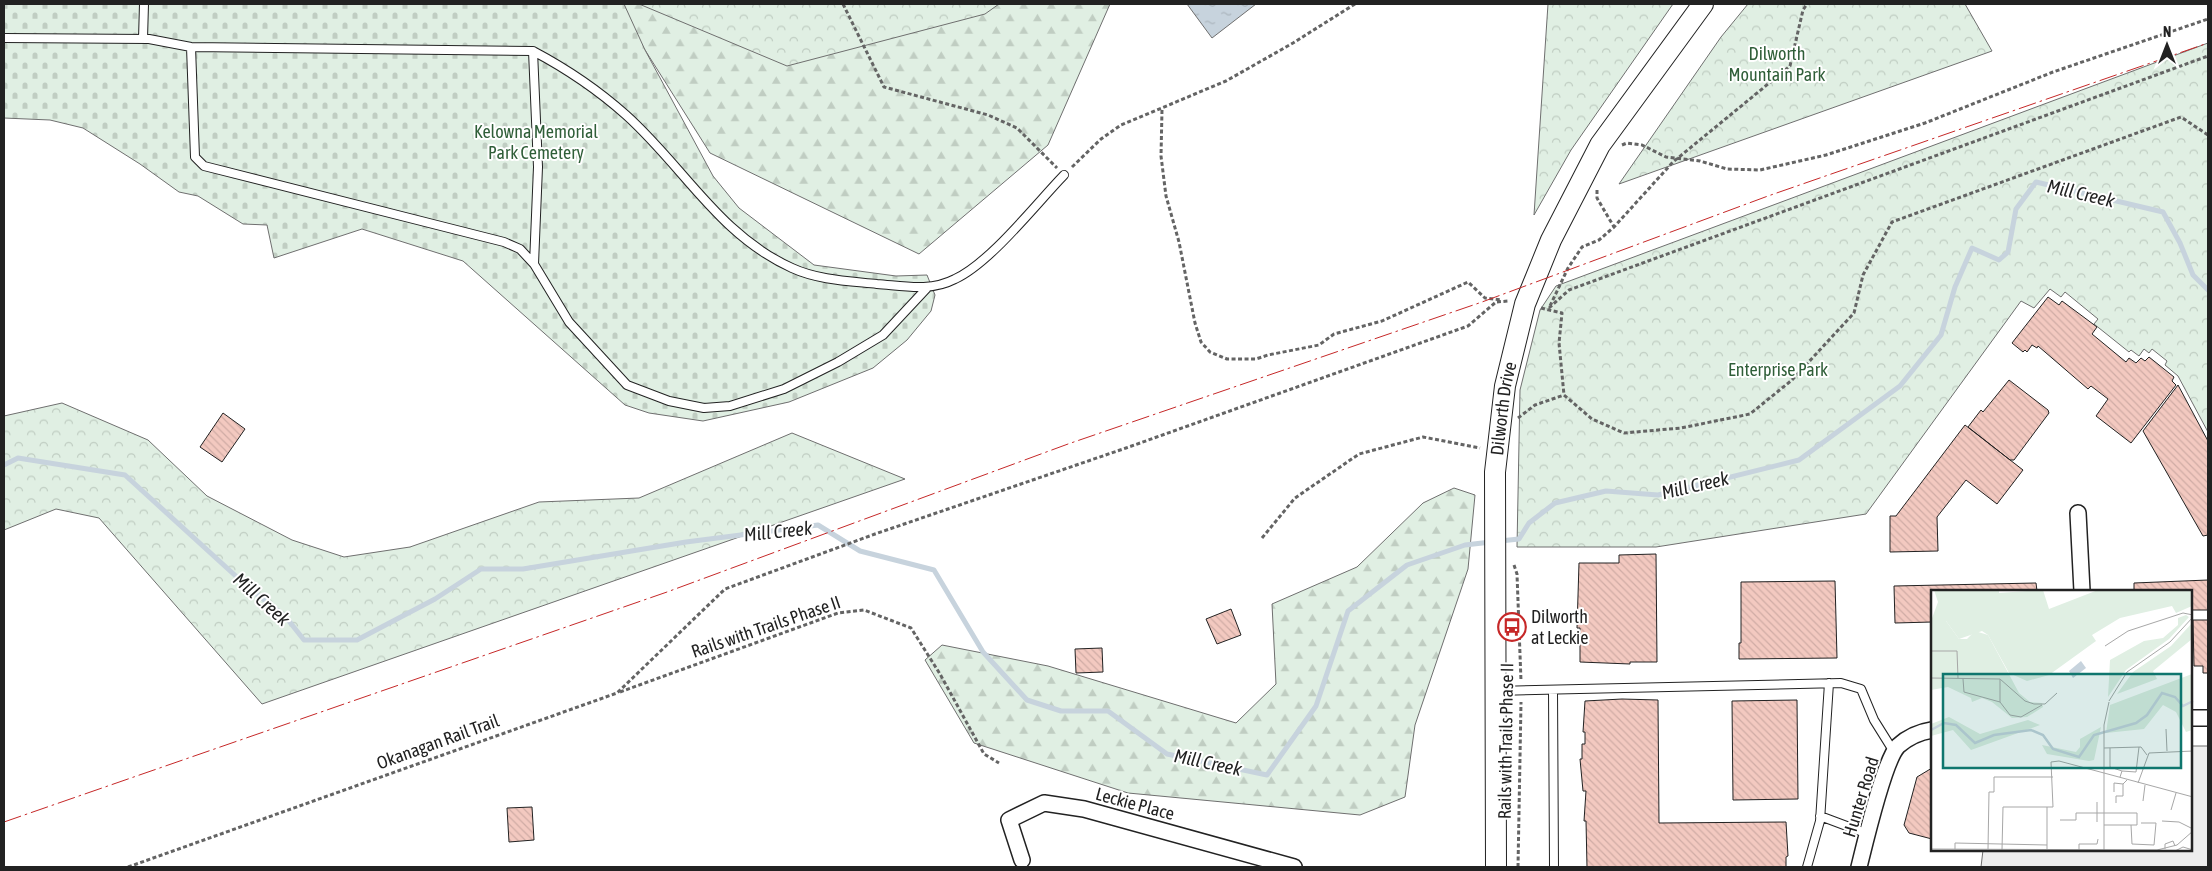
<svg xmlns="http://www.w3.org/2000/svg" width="2212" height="871" font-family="'Asap Condensed',sans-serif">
  <defs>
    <pattern id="forest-firs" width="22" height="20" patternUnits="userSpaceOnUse" patternTransform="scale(1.25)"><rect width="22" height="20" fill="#e0efe3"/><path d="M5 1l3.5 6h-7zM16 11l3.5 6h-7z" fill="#c0cdc2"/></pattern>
    <pattern id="cemetery-stones" width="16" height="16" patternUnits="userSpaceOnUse" patternTransform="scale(1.25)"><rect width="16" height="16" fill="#e0efe3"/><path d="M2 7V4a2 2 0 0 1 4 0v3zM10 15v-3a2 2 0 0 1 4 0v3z" fill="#c0cdc2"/></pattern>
    <pattern id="park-crowns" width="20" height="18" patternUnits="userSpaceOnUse" patternTransform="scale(1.25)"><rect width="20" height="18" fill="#e0efe3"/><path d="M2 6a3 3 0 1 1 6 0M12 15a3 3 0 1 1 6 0" fill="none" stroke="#c0cdc2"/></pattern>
    <pattern id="water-ripples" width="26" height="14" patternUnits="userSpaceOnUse" patternTransform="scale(1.25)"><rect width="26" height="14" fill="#c7d3dd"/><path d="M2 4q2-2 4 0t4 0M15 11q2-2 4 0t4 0" fill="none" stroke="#abb5bd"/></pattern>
    <pattern id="building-back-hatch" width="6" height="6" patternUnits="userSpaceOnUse" patternTransform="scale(1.25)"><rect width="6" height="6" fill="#f3c9c0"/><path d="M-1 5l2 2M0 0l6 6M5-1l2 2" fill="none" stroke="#d0aca5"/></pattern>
  </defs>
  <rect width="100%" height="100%" fill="#fff"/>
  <path fill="url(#forest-firs)" stroke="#6f6f6f" d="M 616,4 L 1110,4 L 1048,145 L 919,254 L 710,153 Z
    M 1454,488 L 1475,495 L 1468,569 L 1415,725 L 1405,797 L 1360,815 L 1128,793 L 974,743 L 925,660 L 942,645 L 1048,666 L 1236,723 L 1276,684 L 1272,604 L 1357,567 L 1423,503 Z"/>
  <path fill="url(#cemetery-stones)" stroke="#6f6f6f" d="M 4,4 L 624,4 L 645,50 L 713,176 L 739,208 L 814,265 L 896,276 L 927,275 L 935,295 L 931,311 L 907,340 L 873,368 L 789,402 L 703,421 L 649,413 L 625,405 L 463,261 L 362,229 L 274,258 L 267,225 L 243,224 L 198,196 L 179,192 L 140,164 L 83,128 L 50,120 L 4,118 Z"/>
  <path fill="url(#park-crowns)" stroke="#6f6f6f" d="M 639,4 L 999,4 L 985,14 L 787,66 Z
    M 1548,4 L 1673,4 L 1571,150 L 1534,215 Z
    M 1748,4 L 1965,4 L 1992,51 L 1619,184 L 1721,37 Z
    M 2208,43 L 2208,432 L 2178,376 L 2165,365 L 2167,361 L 2152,349 L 2149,353 L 2144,349 L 2139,356 L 2131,350 L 2129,352 L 2094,324 L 2098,319 L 2065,292 L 2061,297 L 2050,289 L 2034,308 L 2021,301 L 1866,514 L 1656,547 L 1517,547 L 1520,390 L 1540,310 L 1556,286 Z
    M 62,403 L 148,440 L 207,496 L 292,540 L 344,557 L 410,547 L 539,502 L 639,498 L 792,433 L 905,479 L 262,704 L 99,518 L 56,509 L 4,530 L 4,416 Z"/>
  <path fill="#ededed" stroke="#6f6f6f" d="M 2191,746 L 2208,746 L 2208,867 L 1981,867 L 1983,850 L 2191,850 Z"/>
  <path fill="url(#water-ripples)" stroke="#6f6f6f" d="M 1187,4 L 1256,4 L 1212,38 Z"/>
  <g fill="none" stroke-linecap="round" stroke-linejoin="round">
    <path stroke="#c7d3dd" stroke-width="5" d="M 4,465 L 18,458 L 125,475 L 250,589 L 285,616 L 304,640 L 357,640 L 435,599 L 481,569 L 523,569 L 686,542 L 818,525 L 860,551 L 934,570 L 983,652 L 1027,700 L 1061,711 L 1108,711 L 1167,754 L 1267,775 L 1316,706 L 1348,611 L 1407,565 L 1465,545 L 1491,542
      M 1500,541 L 1519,539 L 1529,523 L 1555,503 L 1606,491 L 1658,495 L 1799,460 L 1900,386 L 1941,335 L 1955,287 L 1972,248 L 1999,260 L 2008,252 L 2016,209 L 2036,182 L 2163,212 L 2180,243 L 2193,275 L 2208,290"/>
  </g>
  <path fill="url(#building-back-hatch)" stroke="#222" d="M 2048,297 L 2059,305 L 2062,301 L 2097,327 L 2092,334 L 2126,362 L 2129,358 L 2136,363 L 2141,358 L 2145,361 L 2149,357 L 2174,377 L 2172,381 L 2176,385 L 2131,443 L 2096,416 L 2108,399 L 2091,386 L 2088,389 L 2038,346 L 2037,348 L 2032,345 L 2027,352 L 2025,350 L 2023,352 L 2012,343 Z
    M 2009,380 L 2048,410 L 2049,413 L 2014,460 L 2010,460 L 1968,427 L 1981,410 L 1983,412 Z
    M 2178,385 L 2208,441 L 2208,535 L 2203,536 L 2143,431 Z
    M 223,413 L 245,429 L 222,462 L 200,447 Z
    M 1965,425 L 2023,470 L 1997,504 L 1966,480 L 1937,517 L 1938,551 L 1890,552 L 1890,516 L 1896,516 Z
    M 1656,554 L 1657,662 L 1630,662 L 1630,664 L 1580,662 L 1580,628 L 1577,628 L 1579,563 L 1619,563 L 1619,555 Z
    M 2208,580 L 2208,610 L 2191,610 L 2191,591 L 2134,591 L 2134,583 Z
    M 1835,581 L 1837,658 L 1739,659 L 1739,643 L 1741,643 L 1741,582 Z
    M 2036,583 L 2037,591 L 1932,591 L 1932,622 L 1895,623 L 1894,586 Z
    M 1231,609 L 1241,635 L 1217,644 L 1206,619 Z
    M 2193,620 L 2208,620 L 2208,673 L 2203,673 L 2203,666 L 2194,666 Z
    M 1102,648 L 1103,672 L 1076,673 L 1075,649 Z
    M 1622,699 L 1658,700 L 1659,823 L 1786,822 L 1788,856 L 1786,857 L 1786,867 L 1587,867 L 1586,821 L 1584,821 L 1586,791 L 1583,791 L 1580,759 L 1582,759 L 1582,744 L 1585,744 L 1585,732 L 1583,732 L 1585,701 Z
    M 1797,700 L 1798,799 L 1733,800 L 1732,701 Z
    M 1932,768 L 1932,839 L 1909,833 L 1904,825 L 1917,777 Z
    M 532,807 L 534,840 L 509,842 L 507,808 Z"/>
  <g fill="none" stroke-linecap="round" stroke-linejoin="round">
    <defs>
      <path id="lane" d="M 4,38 L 149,39 L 191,47 L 533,51 C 567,69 598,90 626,115 C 684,167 719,235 792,268 C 818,280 849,281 877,284 C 904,286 930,292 955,279 C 990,263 1036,204 1064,175
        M 143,39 L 144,4
        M 191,47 L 195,157 L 204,166 L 504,242 L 520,249 L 534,264
        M 533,51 L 538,167 L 534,264 L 569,322 L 627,385 L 669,401 L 704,408 L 730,406 L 784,389 L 838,362 L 883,335 L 927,288
        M 1553,690 L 1554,867
        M 1496,691 L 1841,683 L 1861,689 L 1874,720 L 1894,752
        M 1820,816 L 1868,834
        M 1807,867 L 1820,821 L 1829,683"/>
      <path id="street" d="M 2078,513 L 2082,591
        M 2191,718 L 2208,718
        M 1022,860 L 1009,820 L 1044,803 L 1084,809 L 1294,867
        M 1859,867 C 1865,843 1884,761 1898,746 C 1908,737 1919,732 1932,730"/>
      <g id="secondary">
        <path id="s1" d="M 1496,867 L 1495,472 L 1505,386 L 1525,304 L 1551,240 L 1600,145 L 1703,4"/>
      </g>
    </defs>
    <use href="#lane" stroke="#222" stroke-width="10"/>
    <use href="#street" stroke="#222" stroke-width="18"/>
    <use href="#secondary" stroke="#222" stroke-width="22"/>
    <path stroke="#646464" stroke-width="3" stroke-dasharray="4 2.5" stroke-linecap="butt" d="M 843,4 L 884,87 L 988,115 L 1017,128 L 1057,168
      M 1162,110 L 1161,156 L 1166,196 L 1179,242 L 1195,323 L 1201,342 L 1210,352 L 1227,359 L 1256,359 L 1268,355 L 1319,345 L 1334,334 L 1382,321 L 1468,282 L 1485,298 L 1501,300
      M 1622,145 L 1627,143 L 1642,145 L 1666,157 L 1700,161 L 1727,169 L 1760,170 L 1826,155 L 1925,123 L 2053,72 L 2208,19
      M 1072,167 L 1101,139 L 1121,125 L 1226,81 L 1293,43 L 1355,4
      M 1597,190 L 1597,198 L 1614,227
      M 1550,306 L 1568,268 L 1582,247 L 1599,240 L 1614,227 L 1673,162 L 1790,66 L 1803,10 L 1807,4
      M 1541,308 L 1562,313 L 1559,343 L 1564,395 L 1592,419 L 1624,433 L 1681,428 L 1750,414 L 1792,380 L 1854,313 L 1863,275 L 1892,222 L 2181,117 L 2208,135
      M 1549,308 L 1569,290 L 2208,56
      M 1518,418 L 1535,405 L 1564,395
      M 1262,538 L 1295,498 L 1359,454 L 1423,437 L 1480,448
      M 1514,565 L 1517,574 L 1521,681
      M 620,692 L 838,613 L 864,610 L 911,628 L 940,674 L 984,754 L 999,763
      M 128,867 L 617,693 L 725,589 L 875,534 L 1126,448 L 1468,326 L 1496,302 L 1508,301
      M 1518,867 L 1521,702"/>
    <use href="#lane" stroke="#fff" stroke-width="8"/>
    <use href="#street" stroke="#fff" stroke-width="15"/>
    <use href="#secondary" stroke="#fff" stroke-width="20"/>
    <path stroke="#c62828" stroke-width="1" stroke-dasharray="18 4 2.5 4" stroke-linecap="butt" d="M 4,822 L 667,592 L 1068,444 L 1482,302 L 1768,196 L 2208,43"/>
  </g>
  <defs>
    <symbol id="bus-ring" viewBox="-11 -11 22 22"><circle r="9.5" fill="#fff" stroke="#c62828" stroke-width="1.5"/><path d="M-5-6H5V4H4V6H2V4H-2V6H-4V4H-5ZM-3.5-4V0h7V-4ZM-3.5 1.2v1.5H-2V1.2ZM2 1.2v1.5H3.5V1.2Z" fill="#c62828"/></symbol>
  </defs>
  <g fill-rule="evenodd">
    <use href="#bus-ring" x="1496" y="611" width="32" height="32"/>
  </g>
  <g text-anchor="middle" stroke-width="4" stroke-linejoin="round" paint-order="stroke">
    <g font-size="18" fill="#2f5e38" stroke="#fff">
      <text x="1777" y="60">Dilworth<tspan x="1777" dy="21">Mountain Park</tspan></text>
      <text x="536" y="138">Kelowna Memorial<tspan x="536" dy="21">Park Cemetery</tspan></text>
      <text x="1778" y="376">Enterprise Park</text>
    </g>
    <g font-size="18" fill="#222" stroke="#fff">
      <text dy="6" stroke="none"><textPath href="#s1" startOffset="459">Dilworth Drive</textPath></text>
      <text transform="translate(766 627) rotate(-19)" y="6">Rails with Trails Phase II</text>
      <text transform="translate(1506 741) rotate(-89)" y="6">Rails with Trails Phase II</text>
      <text transform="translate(438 742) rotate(-20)" y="6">Okanagan Rail Trail</text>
      <text transform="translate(1861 797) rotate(-73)" y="6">Hunter Road</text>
      <text transform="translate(1135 804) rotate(15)" y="6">Leckie Place</text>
    </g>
    <g font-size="18" fill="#222" stroke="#fff" text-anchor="start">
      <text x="1531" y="623">Dilworth<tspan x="1531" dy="21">at Leckie</tspan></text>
    </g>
    <g font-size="19" font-style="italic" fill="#222" stroke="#fff">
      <text transform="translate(2081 193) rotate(13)" y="7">Mill Creek</text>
      <text transform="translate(1695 485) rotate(-13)" y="7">Mill Creek</text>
      <text transform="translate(778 531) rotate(-6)" y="7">Mill Creek</text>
      <text transform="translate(262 599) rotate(42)" y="7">Mill Creek</text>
      <text transform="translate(1208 762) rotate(12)" y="7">Mill Creek</text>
    </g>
  </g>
  <g transform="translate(1931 590)">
    <rect width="261" height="261" fill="#fff"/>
    <path d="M 170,137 L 163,170 L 158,171 L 116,164 L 111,155 L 145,162 L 149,157 L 149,149 Z" fill="#e0efe3"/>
    <path d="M 0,31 L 15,31 L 28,49 L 36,49 L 44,41 L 57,45 L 88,103 L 99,112 L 111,113 L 112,117 L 96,127 L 81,128 L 61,112 L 51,108 L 41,112 L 40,108 L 17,97 L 0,100 Z" fill="#e0efe3"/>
    <path d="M 3,0 L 68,0 L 68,3 L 112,0 L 118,19 L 167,0 L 261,0 L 261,16 L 245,23 L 241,16 L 189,28 L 161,45 L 165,51 L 118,85 L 96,91 L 78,83 L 57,45 L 51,41 L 28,49 L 15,31 L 0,31 L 7,12 ZM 255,25 L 258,27 L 238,49 L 195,80 L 177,107 L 179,70 L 213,51 L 232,48 L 247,35 L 247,28 ZM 261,33 L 261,49 L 222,81 L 226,89 L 186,104 L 202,82 L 240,56 ZM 261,84 L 261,140 L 255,142 L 245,122 L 232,115 L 213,139 L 175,143 L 179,115 ZM 18,127 L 49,144 L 97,130 L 109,135 L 40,160 L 22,140 L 0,146 L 0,134 Z" fill="#e0efe3"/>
    <path d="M 150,71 L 155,78 L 142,88 L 138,81 Z" fill="#c7d3dd"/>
    <path fill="none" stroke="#c7d3dd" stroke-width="2.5" d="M 0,140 L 13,133 L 25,135 L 44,153 L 63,145 L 100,140 L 112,145 L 122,159 L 148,167 L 163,145 L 205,133 L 216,125 L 231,103 L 244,107 L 252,116 L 262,111"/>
    <path fill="none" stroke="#a7a7a7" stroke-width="1" d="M 174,56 L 197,41 L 252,23 L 262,25M 0,61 L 26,61 L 27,88M 0,88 L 69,89 L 94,111 L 103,114 L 114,114 L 126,103M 32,89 L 33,102 L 69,112M 69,89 L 69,112 L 79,125 L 90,127 L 111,115M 178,111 L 196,82 L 239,52 L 262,27M 235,139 L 236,161M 173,158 L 210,157 L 216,165M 179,158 L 179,177 L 191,181 L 189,187M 191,181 L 205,182 L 208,157M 173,183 L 262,207M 207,193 L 218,163 L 262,161M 183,202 L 183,193 L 192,194M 212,211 L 214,195M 166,212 L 166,232M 185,213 L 185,206 L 192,206 L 192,194 L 196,190M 240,220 L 245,203M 173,223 L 206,223 L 206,235 L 200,235M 129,230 L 145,230 L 145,223 L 173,223M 231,231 L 248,232 L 262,239M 173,235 L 200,235 L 201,254 L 223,255 L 225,233 L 210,233M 0,259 L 226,260 L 246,255 L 262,241M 24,259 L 24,253 L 116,255M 57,259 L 58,202 L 63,202 L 63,187 L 122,187M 234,259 L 234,254 L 242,251 L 244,256M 71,260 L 72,217 L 116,217M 116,260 L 116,217 L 122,217 L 120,172 L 128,171 L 173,183M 148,260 L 148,254 L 166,254 L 167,249M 173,261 L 173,135 L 178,112M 244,261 L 252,257 L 262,260"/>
    <path fill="#0f766e" fill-opacity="0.15" stroke="#0f766e" stroke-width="2.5" d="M 12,84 L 250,84 L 250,178 L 12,178 Z"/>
    <rect width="261" height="261" fill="none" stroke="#222" stroke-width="2.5"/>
  </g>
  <rect width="2212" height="871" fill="none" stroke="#222222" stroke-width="10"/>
  <g transform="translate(2167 45)" stroke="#ffffff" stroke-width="4" paint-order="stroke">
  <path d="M0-4L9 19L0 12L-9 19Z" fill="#222222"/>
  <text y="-8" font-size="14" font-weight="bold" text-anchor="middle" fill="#222222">N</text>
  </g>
</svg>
